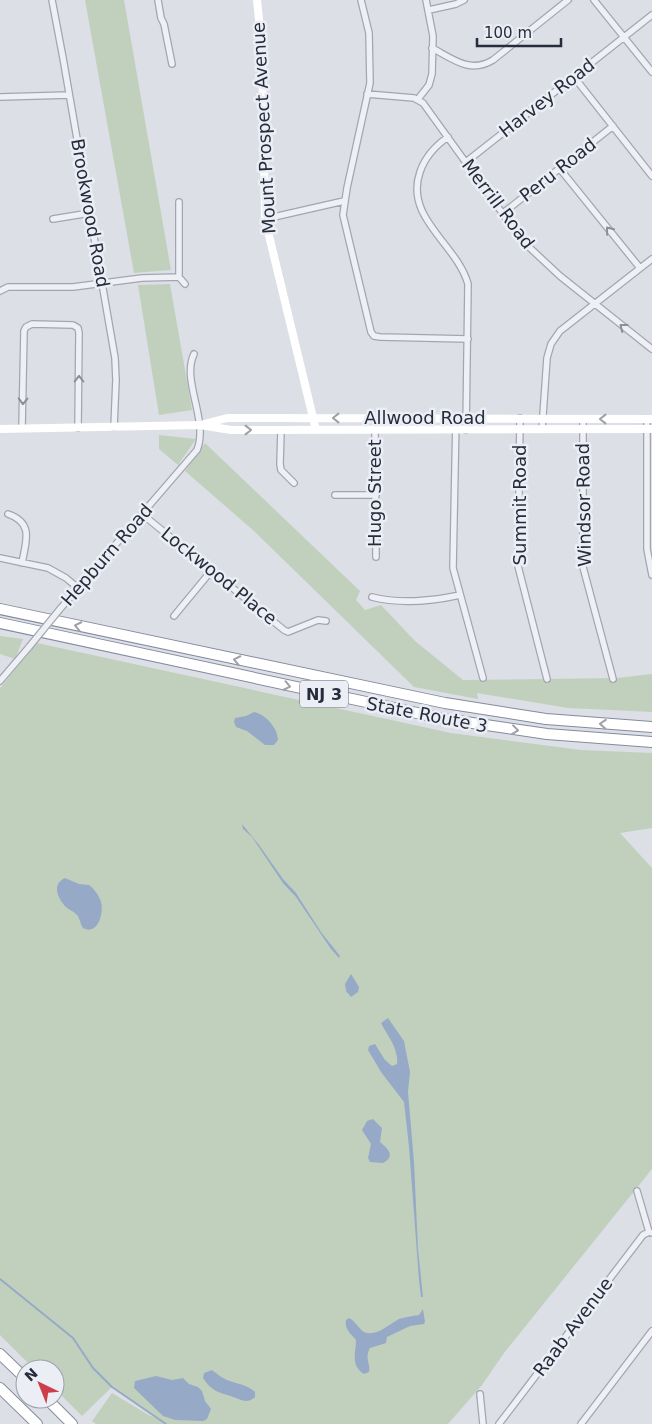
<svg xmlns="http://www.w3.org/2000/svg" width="652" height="1424" font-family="'DejaVu Sans',sans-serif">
  <rect width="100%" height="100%" fill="#dcdfe6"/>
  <path fill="#c0d0bd" d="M 85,0 L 124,0 L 171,270 L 134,273 Z
    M 170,284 L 192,410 L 159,415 L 138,285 Z
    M 159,435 L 196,439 L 178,465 L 159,449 Z
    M 205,443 L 360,591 L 356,600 L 365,610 L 381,605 L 415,641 L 463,680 L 617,678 L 652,674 L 652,712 L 568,708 L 477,693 L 478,699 L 414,687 L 254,531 L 185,471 Z
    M 0,636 L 23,639 L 15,659 L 0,654 Z
    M 37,643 L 451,733 L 581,750 L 652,753 L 652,828 L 620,833 L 652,868 L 652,1169 L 504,1353 L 482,1385 L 448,1424 L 96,1424 L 92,1421 L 112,1393 L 147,1414 L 160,1420 L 112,1387 L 82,1416 L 55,1389 L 55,1369 L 34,1369 L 0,1335 L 0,688 Z"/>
  <path fill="#96aac7" d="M 254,712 C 265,714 278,728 278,740 L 274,745 L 265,745 L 247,731 L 236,727 L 234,722 L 235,718 L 246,716 Z
    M 242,824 L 259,845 L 283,879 L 296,893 L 321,932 L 340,956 L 339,958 L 331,949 L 296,897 L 283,883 L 252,837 L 243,829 Z
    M 65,878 L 79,884 L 89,885 C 94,889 99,895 101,902 C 104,913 98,936 83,928 C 80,924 80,917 76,914 C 73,911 69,910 66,907 C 58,899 51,884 65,878 Z
    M 351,974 L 359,987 L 358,992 L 351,997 L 346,991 L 345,984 Z
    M 388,1018 L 404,1041 L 410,1072 L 408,1092 L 414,1162 L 418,1249 L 423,1297 L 421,1297 L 419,1280 L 409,1147 L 404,1102 L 381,1072 L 368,1050 L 369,1046 L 375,1044 L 385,1060 L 392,1066 L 397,1064 C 399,1049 387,1035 381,1023 Z
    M 373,1119 L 382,1128 L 380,1142 C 388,1149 396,1156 383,1163 L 370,1162 L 368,1158 L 371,1144 L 362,1130 L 367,1121 Z
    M 423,1309 L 425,1322 L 424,1324 L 410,1326 L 387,1337 L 386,1343 L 370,1348 C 364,1359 371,1363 369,1372 L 364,1374 C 350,1365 356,1353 356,1340 C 351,1334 344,1329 346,1320 L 349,1318 C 356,1321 360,1332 367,1333 C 379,1335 389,1324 399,1319 C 405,1317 412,1316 419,1315 Z
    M 212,1370 C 216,1373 222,1378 227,1380 C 237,1384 246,1384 255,1392 L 255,1397 C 248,1404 241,1400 233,1397 C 219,1392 212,1392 203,1378 L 204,1373 Z
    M 156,1376 L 172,1380 L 183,1378 L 189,1384 L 198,1387 L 202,1391 L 205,1401 L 211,1409 L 207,1419 L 203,1421 L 175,1420 L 163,1416 L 134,1388 L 135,1381 Z"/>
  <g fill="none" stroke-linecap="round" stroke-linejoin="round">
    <path stroke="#96aac7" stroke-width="2" d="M 0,1279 L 73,1338 L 93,1368 L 112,1387 L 166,1424"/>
    <defs>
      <path id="street" d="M 52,0 L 63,58 L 115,358 L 116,380 L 114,427
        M 158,0 L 161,18 L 164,24 L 172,64
        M 361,0 L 369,33 L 370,83 L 347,188 L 343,215 L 371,332 L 374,336 L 380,337 L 468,339
        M 594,0 L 652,72
        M 429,10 L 456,4 L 464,0
        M 432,48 C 453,59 470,74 493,60 L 568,0
        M 574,77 L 652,176
        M 367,94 L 414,98 L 423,103 L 513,228 L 530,248 L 560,276 L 652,349
        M 0,97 L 69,95
        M 418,99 L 429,85 L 432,74 L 433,36 L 426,0
        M 448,137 C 435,146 425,157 420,172 C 404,218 457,244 468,284 L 466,430
        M 466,162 L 652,15
        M 560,169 L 640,268
        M 502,214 L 613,126
        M 53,219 L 90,213
        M 265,219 L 344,201
        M 179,277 L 179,202
        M 0,291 L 8,287 L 73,287 L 142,278 L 179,277 L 185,284
        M 456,418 L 453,568 L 483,678
        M 520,418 L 518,566 L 547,679
        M 583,419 L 583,567 L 613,679
        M 647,419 L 647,549 L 652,575
        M 22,428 L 24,331 L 26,327 L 32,324 L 73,325 L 78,328 L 79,333 L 78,428
        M 542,429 L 547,358 L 551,344 L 560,331 L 652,259
        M 281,430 L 280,464 L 281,470 L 294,483
        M 375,430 L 376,557
        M 335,495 L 376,495
        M 8,514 C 34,523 26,541 22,563
        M 142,514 L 284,630 L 288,632 L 318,620 L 326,621
        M 0,558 L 48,568 L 66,578 L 78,588
        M 372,597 C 399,604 433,601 460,595
        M 60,609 L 197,450 C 209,420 181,381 194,354
        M 174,616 L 212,570
        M 0,681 L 29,647
        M 637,1191 L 649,1232 L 652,1233
        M 480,1394 L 483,1424
        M 499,1424 L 643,1235 L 649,1232
        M 581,1424 L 652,1331"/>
      <path id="highway" d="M 0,609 L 445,703 L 546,719 L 652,727
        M 0,623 L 445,719 L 547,734 L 652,742
        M 0,1354 L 25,1378
        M 0,1388 L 37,1424
        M 47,1399 L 72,1424"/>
    </defs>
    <use href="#street" stroke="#a2a6b0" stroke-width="8"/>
    <use href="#highway" stroke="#838b9d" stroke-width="12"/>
    <use href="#street" stroke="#eef0f5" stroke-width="5.5"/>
    <path stroke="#fff" stroke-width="8" d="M 257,0 L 262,48 L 265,219 L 316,430
      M 204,424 L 227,418 L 652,419
      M 0,429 L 200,425 L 231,430 L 652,429"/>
    <use href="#highway" stroke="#fff" stroke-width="10"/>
    <defs>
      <path id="street-bridge" d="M 29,647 L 60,609"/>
    </defs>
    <use href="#street-bridge" stroke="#a2a6b0" stroke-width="8" stroke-linecap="butt"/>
    <use href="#street-bridge" stroke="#eef0f5" stroke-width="5.5"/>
  </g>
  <defs><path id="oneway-chevron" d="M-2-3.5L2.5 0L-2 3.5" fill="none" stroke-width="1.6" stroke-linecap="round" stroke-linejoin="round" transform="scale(1.25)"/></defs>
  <g stroke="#8a8e98">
    <use href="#oneway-chevron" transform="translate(609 230) rotate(-129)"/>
    <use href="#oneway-chevron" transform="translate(623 327) rotate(-142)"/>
    <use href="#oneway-chevron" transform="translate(79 379) rotate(-90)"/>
    <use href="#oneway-chevron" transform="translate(23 401) rotate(91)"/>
  </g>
  <g stroke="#9da0a7">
    <use href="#oneway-chevron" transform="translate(336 418) rotate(-180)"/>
    <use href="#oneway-chevron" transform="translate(603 419) rotate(-180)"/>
    <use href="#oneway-chevron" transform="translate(248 430)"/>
    <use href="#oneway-chevron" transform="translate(78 626) rotate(-168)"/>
    <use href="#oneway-chevron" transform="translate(237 660) rotate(-168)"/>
    <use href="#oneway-chevron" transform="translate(287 686) rotate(12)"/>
    <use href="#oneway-chevron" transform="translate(603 724) rotate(-176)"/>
    <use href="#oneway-chevron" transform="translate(515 730) rotate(7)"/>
  </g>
  <g text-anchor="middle" stroke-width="5" stroke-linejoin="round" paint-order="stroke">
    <rect fill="#ebeef4" stroke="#616673" stroke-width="1" x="300" y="680.5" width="48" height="27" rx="4"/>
    <g font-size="16" font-weight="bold" fill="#262c3c">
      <text x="324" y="700">NJ 3</text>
    </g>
    <g font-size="18" fill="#262c3c" stroke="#ebeef4">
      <text transform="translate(547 98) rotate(-38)" y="6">Harvey Road</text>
      <text transform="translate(264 128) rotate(-93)" y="6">Mount Prospect Avenue</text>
      <text transform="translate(558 170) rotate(-38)" y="6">Peru Road</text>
      <text transform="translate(498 204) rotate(53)" y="6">Merrill Road</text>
      <text transform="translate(90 213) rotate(80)" y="6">Brookwood Road</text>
      <text x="425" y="424">Allwood Road</text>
      <text transform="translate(375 493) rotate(-90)" y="6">Hugo Street</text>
      <text transform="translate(520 505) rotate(-90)" y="6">Summit Road</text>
      <text transform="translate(584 505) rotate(-91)" y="6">Windsor Road</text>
      <text transform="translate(107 555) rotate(-49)" y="6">Hepburn Road</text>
      <text transform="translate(219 576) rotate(39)" y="6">Lockwood Place</text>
      <text transform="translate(427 715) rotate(11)" y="6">State Route 3</text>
      <text transform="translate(573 1327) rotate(-53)" y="6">Raab Avenue</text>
    </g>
  </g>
  <g transform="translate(40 1384) rotate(317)"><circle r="24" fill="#ebeef4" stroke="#9ca0aa"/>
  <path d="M0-4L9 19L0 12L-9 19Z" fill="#ce3e48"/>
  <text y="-8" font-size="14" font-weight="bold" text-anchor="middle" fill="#262c3c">N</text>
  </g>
  <path d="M477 38v8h84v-8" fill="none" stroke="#262c3c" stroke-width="2.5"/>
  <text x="484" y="38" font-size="15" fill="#262c3c" stroke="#ebeef4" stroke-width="4" paint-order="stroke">100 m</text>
</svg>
